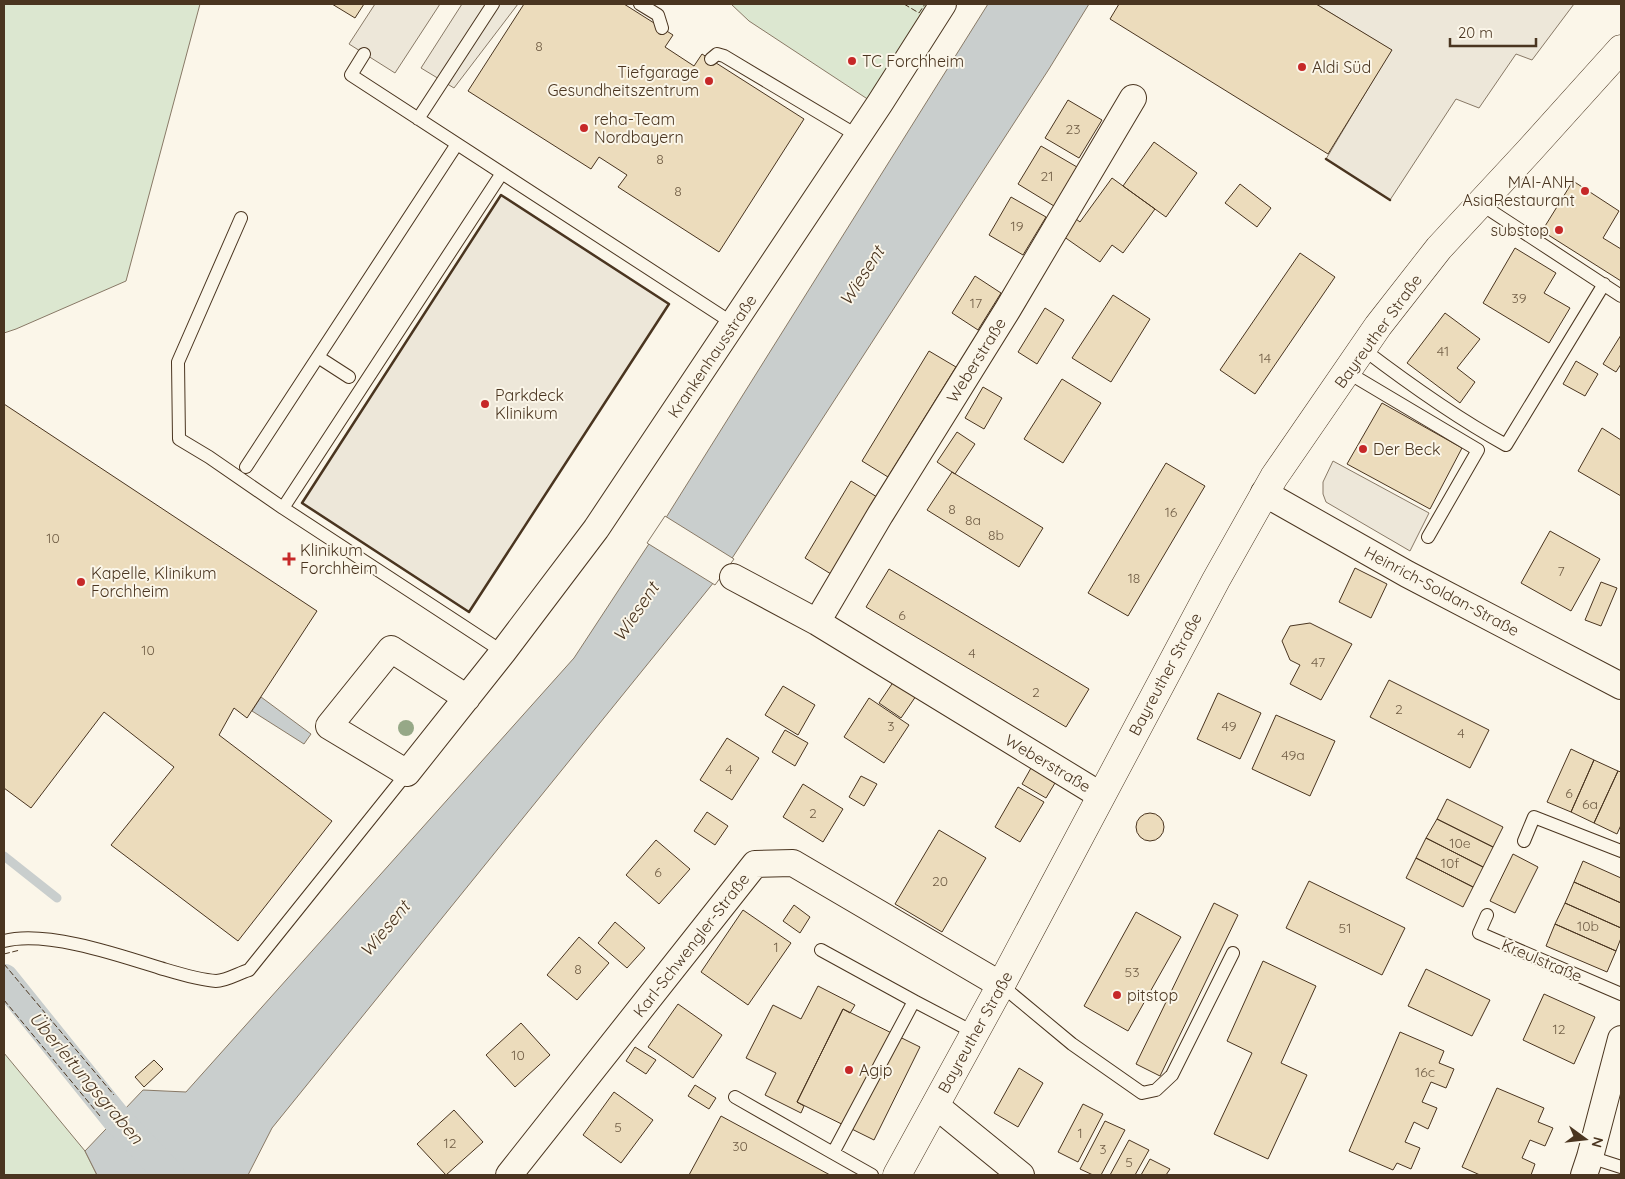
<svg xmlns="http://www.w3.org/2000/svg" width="1625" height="1179" font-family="Quicksand,sans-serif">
  <rect width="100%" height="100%" fill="#fbf6e9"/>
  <path fill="#dce7d0" stroke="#887966" d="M 4,4 L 200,4 L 126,281 L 16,329 L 4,333 Z
    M 731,4 L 931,4 L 869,100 L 749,21 Z
    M 4,1053 L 85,1151 L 97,1175 L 4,1175 Z"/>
  <path fill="#ede7d9" stroke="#887966" d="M 375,4 L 440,4 L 395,73 L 349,44 Z
    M 462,4 L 518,4 L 454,88 L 421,68 Z
    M 1316,4 L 1574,4 L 1532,60 L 1516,54 L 1479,108 L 1456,99 L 1390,200 L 1326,159 L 1391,50 Z
    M 501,195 L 669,304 L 469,612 L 302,503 Z
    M 1333,461 L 1429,513 L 1410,551 L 1326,502 L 1323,494 L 1323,482 Z"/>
  <path fill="#c9cecd" stroke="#887966" d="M 988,4 L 1089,4 L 1049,69 L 727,566 L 272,1128 L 248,1175 L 97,1175 L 85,1151 L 143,1090 L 186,1092 L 574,658 L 662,524 Z
    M 261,697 L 311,734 L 304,744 L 252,711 Z"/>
  <path fill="#fbf6e9" stroke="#887966" d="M 665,516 L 734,559 L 715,585 L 647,543 Z"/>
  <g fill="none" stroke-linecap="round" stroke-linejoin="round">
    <path stroke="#c9cecd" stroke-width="9" d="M 4,856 L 57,898"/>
    <path stroke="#c9cecd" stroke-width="30" d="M 4,979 L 116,1118 L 170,1175"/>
  </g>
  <path fill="#ecdcbc" stroke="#4a3520" d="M 332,4 L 364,4 L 355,18 Z
    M 524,4 L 624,4 L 673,35 L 665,47 L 694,66 L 702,54 L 804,119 L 719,252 L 618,187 L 627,175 L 599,157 L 591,169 L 468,91 Z
    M 1119,4 L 1316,4 L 1392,50 L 1328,154 L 1110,19 Z
    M 1068,100 L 1102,120 L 1079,158 L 1045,138 Z
    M 1154,142 L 1197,173 L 1166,217 L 1123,186 Z
    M 1041,146 L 1077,167 L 1054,206 L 1018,184 Z
    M 1112,178 L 1155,209 L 1123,253 L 1112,245 L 1100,262 L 1060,234 L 1072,216 L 1080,222 Z
    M 1573,181 L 1619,211 L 1603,238 L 1621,249 L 1621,281 L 1542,231 Z
    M 1240,184 L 1271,208 L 1257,227 L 1225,203 Z
    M 1011,197 L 1046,217 L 1023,255 L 989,235 Z
    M 1515,248 L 1556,273 L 1544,293 L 1570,308 L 1549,343 L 1483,303 Z
    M 1300,253 L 1335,277 L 1255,394 L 1220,370 Z
    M 975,276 L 1001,293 L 978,330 L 952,313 Z
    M 1113,295 L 1150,319 L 1111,382 L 1072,358 Z
    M 1045,308 L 1064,320 L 1037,364 L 1018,352 Z
    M 1445,313 L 1480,339 L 1457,368 L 1475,382 L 1460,403 L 1407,363 Z
    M 1621,335 L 1621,364 L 1616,372 L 1603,364 Z
    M 929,351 L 956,367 L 888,477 L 862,461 Z
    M 1576,361 L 1598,374 L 1585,396 L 1563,384 Z
    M 1062,379 L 1101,403 L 1063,463 L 1024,439 Z
    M 983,387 L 1002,398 L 984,429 L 965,418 Z
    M 1382,403 L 1462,448 L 1430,509 L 1347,464 Z
    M 4,404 L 317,611 L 247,718 L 234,708 L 219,735 L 332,821 L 238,941 L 111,845 L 174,767 L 104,712 L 31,808 L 4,788 Z
    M 1602,428 L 1621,440 L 1621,496 L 1578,471 Z
    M 957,432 L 975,444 L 955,474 L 937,462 Z
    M 1166,463 L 1205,486 L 1128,616 L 1088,593 Z
    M 952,472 L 1043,528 L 1019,567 L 927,510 Z
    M 851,481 L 877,497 L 831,574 L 805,558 Z
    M 1550,531 L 1600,559 L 1571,611 L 1521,583 Z
    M 1355,568 L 1387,584 L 1371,618 L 1339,602 Z
    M 889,569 L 1089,689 L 1066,727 L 866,607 Z
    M 1601,582 L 1617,588 L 1601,626 L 1585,620 Z
    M 1310,623 L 1352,644 L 1321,700 L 1290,684 L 1300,665 L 1290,660 L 1282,641 L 1290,626 Z
    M 1389,680 L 1489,730 L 1470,768 L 1370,717 Z
    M 894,681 L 916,696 L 901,718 L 879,703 Z
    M 783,686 L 815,705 L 798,735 L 765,715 Z
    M 1218,693 L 1261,713 L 1240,759 L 1197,739 Z
    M 869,698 L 909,725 L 884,763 L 844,737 Z
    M 1276,715 L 1335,741 L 1310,796 L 1252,769 Z
    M 785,730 L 808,743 L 795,766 L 772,752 Z
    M 727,738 L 759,758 L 732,800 L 700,780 Z
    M 1571,749 L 1594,760 L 1571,812 L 1547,802 Z
    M 1594,760 L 1618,771 L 1594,823 L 1571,812 Z
    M 1031,768 L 1055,783 L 1046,798 L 1022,784 Z
    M 1618,771 L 1621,772 L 1621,825 L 1617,834 L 1594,823 Z
    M 861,776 L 877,784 L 864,806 L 849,797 Z
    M 803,784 L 843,809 L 823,842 L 783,817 Z
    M 1018,787 L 1044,802 L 1020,842 L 995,827 Z
    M 1447,799 L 1503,827 L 1493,847 L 1437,819 Z
    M 707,812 L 728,826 L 715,845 L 694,831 Z
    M1136 827a14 14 0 1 1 28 0a14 14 0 1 1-28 0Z
    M 1437,819 L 1493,847 L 1483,867 L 1426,838 Z
    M 939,830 L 986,858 L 942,932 L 895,904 Z
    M 1426,838 L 1483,867 L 1473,887 L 1416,858 Z
    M 656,840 L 690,869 L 659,904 L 626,875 Z
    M 1513,854 L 1538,867 L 1515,913 L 1490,901 Z
    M 1416,858 L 1473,887 L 1463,907 L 1406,878 Z
    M 1583,861 L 1621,878 L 1621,903 L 1574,882 Z
    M 1309,881 L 1405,928 L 1382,975 L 1286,928 Z
    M 1574,882 L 1621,903 L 1621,928 L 1565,903 Z
    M 1214,903 L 1238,915 L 1160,1076 L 1136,1064 Z
    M 1565,903 L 1621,928 L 1621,938 L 1616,951 L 1555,924 Z
    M 794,905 L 810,917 L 800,933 L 783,921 Z
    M 743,910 L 791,943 L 748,1005 L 701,972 Z
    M 1136,912 L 1181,937 L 1128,1031 L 1084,1006 Z
    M 615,922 L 645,948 L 627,968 L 598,943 Z
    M 1555,924 L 1616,951 L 1607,972 L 1546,946 Z
    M 579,937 L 609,963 L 577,1000 L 547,975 Z
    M 1263,961 L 1316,986 L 1281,1063 L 1307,1075 L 1268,1159 L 1214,1134 L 1252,1053 L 1227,1041 Z
    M 1426,969 L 1490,1000 L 1472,1036 L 1408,1006 Z
    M 818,986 L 855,1005 L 850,1013 L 843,1009 L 797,1102 L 804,1106 L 801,1113 L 765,1095 L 776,1073 L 746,1058 L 773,1005 L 801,1019 Z
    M 1544,994 L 1595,1017 L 1574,1064 L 1523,1040 Z
    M 678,1004 L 722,1035 L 693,1078 L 648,1047 Z
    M 843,1009 L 920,1047 L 874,1140 L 797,1102 Z
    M 521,1023 L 550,1055 L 515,1087 L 486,1055 Z
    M 1400,1032 L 1444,1051 L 1439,1063 L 1454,1069 L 1446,1088 L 1431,1082 L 1422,1102 L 1437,1108 L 1428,1129 L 1414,1122 L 1405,1142 L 1420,1148 L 1411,1169 L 1397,1163 L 1393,1170 L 1349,1151 Z
    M 635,1047 L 656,1060 L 646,1074 L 626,1061 Z
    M 154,1060 L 163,1069 L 144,1087 L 135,1077 Z
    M 1019,1068 L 1043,1083 L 1018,1127 L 994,1113 Z
    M 695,1085 L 716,1098 L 709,1109 L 688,1096 Z
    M 1497,1088 L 1544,1108 L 1538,1122 L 1553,1128 L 1545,1146 L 1530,1140 L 1522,1158 L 1535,1164 L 1531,1175 L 1480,1175 L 1462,1167 Z
    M 614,1092 L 653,1120 L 621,1163 L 583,1135 Z
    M 1083,1104 L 1103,1114 L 1078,1162 L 1058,1152 Z
    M 454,1110 L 483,1142 L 446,1175 L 417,1144 Z
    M 721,1116 L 830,1175 L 689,1175 Z
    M 1105,1121 L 1125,1130 L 1101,1175 L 1093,1175 L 1080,1169 Z
    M 1129,1140 L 1149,1150 L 1135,1175 L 1110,1175 Z
    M 1150,1159 L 1170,1169 L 1166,1175 L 1141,1175 Z"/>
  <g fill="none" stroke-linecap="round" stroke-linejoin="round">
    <defs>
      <path id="service" d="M 640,4 L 658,15 L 662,28
        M 364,54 L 351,75 L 734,324
        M 711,59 L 717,54 L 724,56 L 858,136
        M 418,119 L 493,4
        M 1479,203 L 1621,296
        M 241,218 L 178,362 L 179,439 L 209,457 L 283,508 L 503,652
        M 1363,349 C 1409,384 1455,417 1506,445 L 1604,284
        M 318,357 L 349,377
        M 1347,372 L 1478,450 L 1428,537
        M 246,467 L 457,144
        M 283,508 L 502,173
        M 1524,841 L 1534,817 L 1621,851
        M 1487,915 L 1479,933 L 1621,994
        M 4,941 C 46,930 119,955 160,968 C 177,973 199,980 216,981 C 226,981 239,973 249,970 L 407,773
        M 821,950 L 914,1001
        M 1001,985 L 1072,1044 L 1142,1093 L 1156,1090 L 1172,1075 L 1233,953
        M 735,1097 L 833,1153
        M 1590,1157 L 1621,1167
        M 872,1175 L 833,1153 L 914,1001 L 975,1033"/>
      <path id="minor" d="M 1264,493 L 1407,574 L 1621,686
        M 733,577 L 817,622 L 1100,795
        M 817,622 L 880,515 L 1008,309 L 1133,98
        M 467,698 L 391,649 L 329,726 L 407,773 L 503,652 L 596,529 L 880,103 L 943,4
        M 935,1105 L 1021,1175
        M 509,1175 L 755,864 L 793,863 L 1001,985
        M 1584,1175 L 1590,1157 L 1621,1039"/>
      <path id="primary" d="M 897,1175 L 1001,985 L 1216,580 L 1274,477 L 1378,326 L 1439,248 L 1529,151 L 1621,49"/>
    </defs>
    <use href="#service" stroke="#4a3520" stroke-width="14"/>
    <use href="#minor" stroke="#4a3520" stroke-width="28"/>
    <use href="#primary" stroke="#4a3520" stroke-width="29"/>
    <use href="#service" stroke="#fbf6e9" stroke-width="12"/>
    <use href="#minor" stroke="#fbf6e9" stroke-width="26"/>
    <use href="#primary" stroke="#fbf6e9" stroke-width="28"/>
    <path stroke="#4a3520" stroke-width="1" stroke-dasharray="6 2.5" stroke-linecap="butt" d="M 904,4 L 919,13 L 925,4
      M 4,954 L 20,950
      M 4,964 L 114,1095
      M 4,1000 L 100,1116"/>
    <path stroke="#4a3520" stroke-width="2.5" d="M 1326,159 L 1390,200
      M 501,195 L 669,304 L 469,612 L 302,503 Z"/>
  </g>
  <circle fill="#96a887" cx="406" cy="728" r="8"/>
  <g fill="#c62828" stroke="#fbf6e9" stroke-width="2">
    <circle cx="852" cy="61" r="5"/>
    <circle cx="1302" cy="67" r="5"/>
    <circle cx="709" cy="81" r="5"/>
    <circle cx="584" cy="128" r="5"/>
    <circle cx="1585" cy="191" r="5"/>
    <circle cx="1559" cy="230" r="5"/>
    <circle cx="485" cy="404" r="5"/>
    <circle cx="1363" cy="449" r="5"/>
    <path d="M286.5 551.5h5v5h5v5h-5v5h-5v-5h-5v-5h5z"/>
    <circle cx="81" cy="582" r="5"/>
    <circle cx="1117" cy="995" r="5"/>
    <circle cx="849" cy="1070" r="5"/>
  </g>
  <g text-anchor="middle" stroke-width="4" stroke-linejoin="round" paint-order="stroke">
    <g font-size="14" fill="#725f47">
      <text x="539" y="51">8</text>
      <text x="1073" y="134">23</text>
      <text x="660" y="164">8</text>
      <text x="1047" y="181">21</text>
      <text x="678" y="196">8</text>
      <text x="1017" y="231">19</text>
      <text x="1519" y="303">39</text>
      <text x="976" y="308">17</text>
      <text x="1443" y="356">41</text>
      <text x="1265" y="363">14</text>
      <text x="952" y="514">8</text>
      <text x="1171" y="517">16</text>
      <text x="973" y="525">8a</text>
      <text x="996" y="540">8b</text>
      <text x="53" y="543">10</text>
      <text x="1561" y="576">7</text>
      <text x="1134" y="583">18</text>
      <text x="902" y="620">6</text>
      <text x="148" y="655">10</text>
      <text x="972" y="658">4</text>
      <text x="1318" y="667">47</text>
      <text x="1036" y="697">2</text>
      <text x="1399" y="714">2</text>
      <text x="891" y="731">3</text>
      <text x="1229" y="731">49</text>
      <text x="1461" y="738">4</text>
      <text x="1293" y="760">49a</text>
      <text x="729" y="774">4</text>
      <text x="1569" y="798">6</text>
      <text x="1590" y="809">6a</text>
      <text x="813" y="818">2</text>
      <text x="1460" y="848">10e</text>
      <text x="1450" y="868">10f</text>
      <text x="658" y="877">6</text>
      <text x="940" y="886">20</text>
      <text x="1588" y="931">10b</text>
      <text x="1345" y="933">51</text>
      <text x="776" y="952">1</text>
      <text x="578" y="974">8</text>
      <text x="1132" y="977">53</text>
      <text x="1559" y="1034">12</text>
      <text x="518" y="1060">10</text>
      <text x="1425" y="1077">16c</text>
      <text x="618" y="1132">5</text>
      <text x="1080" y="1138">1</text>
      <text x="450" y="1148">12</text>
      <text x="740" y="1151">30</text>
      <text x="1103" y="1154">3</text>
      <text x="1129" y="1167">5</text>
    </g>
    <g font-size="16" fill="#4a3520" stroke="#fbf6e9" text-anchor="start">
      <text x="862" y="67">TC Forchheim</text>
      <text x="1312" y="73">Aldi Süd</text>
      <text x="699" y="78" text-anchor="end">Tiefgarage<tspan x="699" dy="18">Gesundheitszentrum</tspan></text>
      <text x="594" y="125">reha-Team<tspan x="594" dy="18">Nordbayern</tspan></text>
      <text x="1575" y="188" text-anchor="end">MAI-ANH<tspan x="1575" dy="18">AsiaRestaurant</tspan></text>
      <text x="1549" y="236" text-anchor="end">substop</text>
      <text x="495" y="401">Parkdeck<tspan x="495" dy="18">Klinikum</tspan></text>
      <text x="1373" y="455">Der Beck</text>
      <text x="300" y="556">Klinikum<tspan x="300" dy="18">Forchheim</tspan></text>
      <text x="91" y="579">Kapelle, Klinikum<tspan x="91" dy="18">Forchheim</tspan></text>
      <text x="1127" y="1001">pitstop</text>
      <text x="859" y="1076">Agip</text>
    </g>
    <g font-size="16" fill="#4a3520" stroke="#fbf6e9">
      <text transform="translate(1378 331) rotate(-54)" y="6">Bayreuther Straße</text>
      <text transform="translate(712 356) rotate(-56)" y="6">Krankenhausstraße</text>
      <text transform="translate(976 360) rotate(-58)" y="6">Weberstraße</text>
      <text transform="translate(1442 591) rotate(28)" y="6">Heinrich-Soldan-Straße</text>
      <text transform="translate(1165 674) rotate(-62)" y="6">Bayreuther Straße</text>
      <text transform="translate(1048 763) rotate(31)" y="6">Weberstraße</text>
      <text transform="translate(691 945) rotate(-52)" y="6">Karl-Schwengler-Straße</text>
      <text transform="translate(1542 960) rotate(23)" y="6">Kreulstraße</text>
      <text transform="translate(975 1032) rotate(-61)" y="6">Bayreuther Straße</text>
    </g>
    <g font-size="18" font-style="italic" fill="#4a3520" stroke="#fbf6e9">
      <text transform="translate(862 276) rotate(-57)" y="6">Wiesent</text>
      <text transform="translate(636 612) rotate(-56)" y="6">Wiesent</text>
      <text transform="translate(385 929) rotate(-50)" y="6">Wiesent</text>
      <text transform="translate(86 1078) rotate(50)" y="6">Überleitungsgraben</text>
    </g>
  </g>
  <rect width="1625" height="1179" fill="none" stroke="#4a3520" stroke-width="10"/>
  <g transform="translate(1585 1139) rotate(105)" stroke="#fbf6e9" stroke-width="4" paint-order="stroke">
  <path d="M0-4L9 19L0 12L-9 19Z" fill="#4a3520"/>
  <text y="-8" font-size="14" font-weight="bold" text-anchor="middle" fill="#4a3520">N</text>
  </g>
  <path d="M1450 38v8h86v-8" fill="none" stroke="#4a3520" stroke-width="2.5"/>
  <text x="1458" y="38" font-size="15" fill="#4a3520" stroke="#fbf6e9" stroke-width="4" paint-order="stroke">20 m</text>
</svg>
